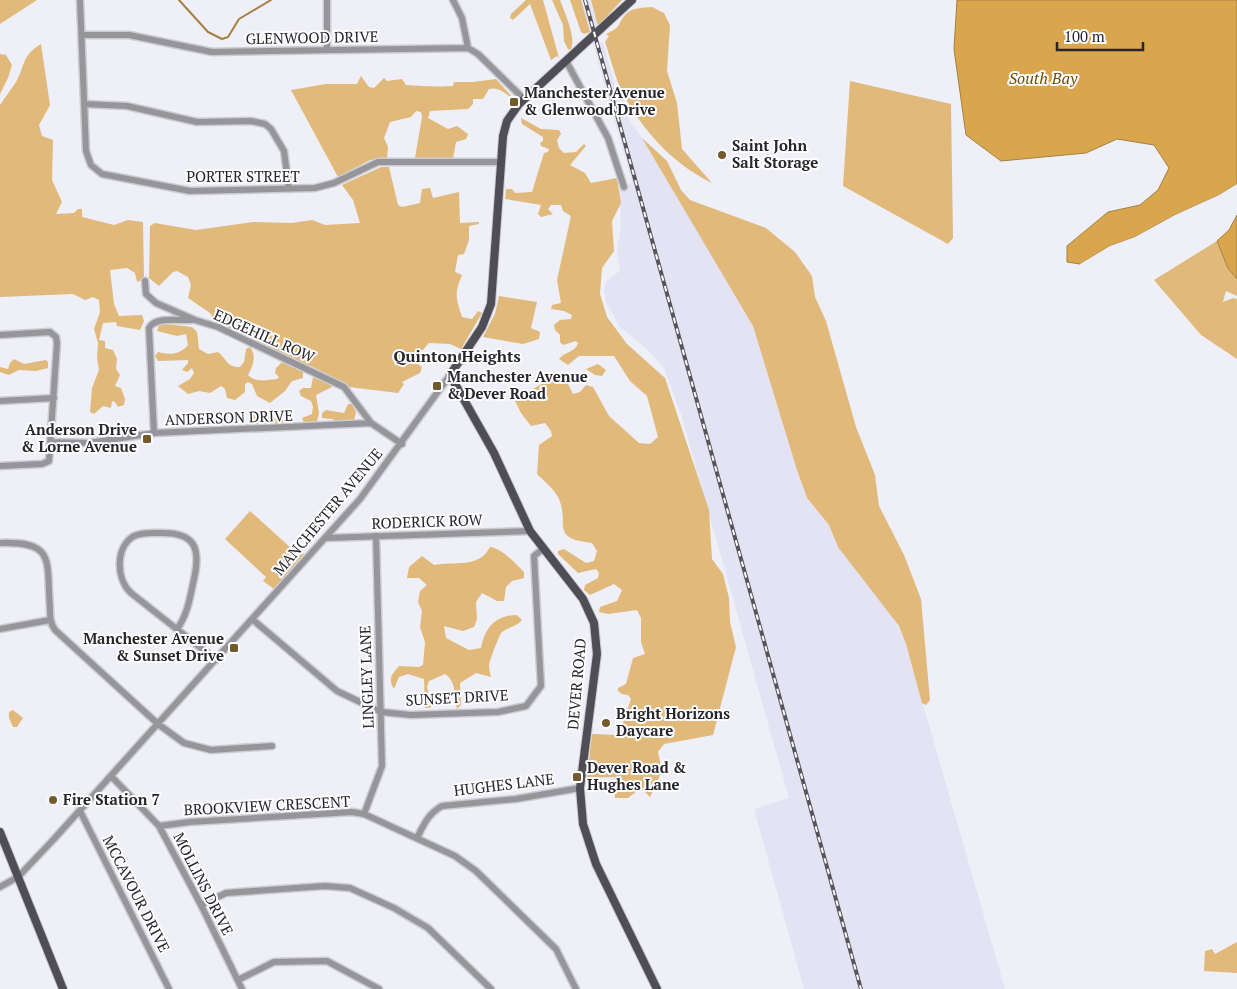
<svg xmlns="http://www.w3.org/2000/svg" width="1237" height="989" font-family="'PT Serif',serif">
  <rect width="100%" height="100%" fill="#efeff8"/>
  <path fill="#e4e3f4" d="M 581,0 L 591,0 L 598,26 L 590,32 Z
    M 603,42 L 615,85 L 630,121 L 653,153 L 753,326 L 797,470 L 807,499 L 829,525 L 835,541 L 893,617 L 903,635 L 1005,989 L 804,989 L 754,809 L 789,798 L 681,414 L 664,368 L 647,349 L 620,327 L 606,302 L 604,289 L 606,281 L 620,271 L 617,252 L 621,223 L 619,188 L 632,183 L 593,43 Z"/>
  <path fill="#e0b97b" d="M 0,0 L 37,0 L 0,24 Z
    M 526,0 L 543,0 L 559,58 L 557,56 L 551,60 L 530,4 L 513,20 L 510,18 L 511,14 Z
    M 552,0 L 560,0 C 564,11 578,41 570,50 L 568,49 L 564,41 L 563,25 Z
    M 570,0 L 581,0 L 590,32 L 584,34 L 581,32 Z
    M 591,0 L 622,0 L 598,26 Z
    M 652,7 L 664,13 L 670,25 L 667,71 L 677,103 L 682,149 L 712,183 C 673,164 644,132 623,94 C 615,78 611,59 605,42 L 609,36 L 606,34 C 623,26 616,26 625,15 C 631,7 644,8 652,7 Z
    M 41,44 L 50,105 L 39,125 L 42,136 L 53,140 L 52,180 L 62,202 L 56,214 L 74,213 L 78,209 L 82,209 L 82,217 L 114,225 L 128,220 L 143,222 L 144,279 L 137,282 L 135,273 L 127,268 L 110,270 L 114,304 L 119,316 L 142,315 L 144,321 L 140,330 L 117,326 L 116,322 L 103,323 L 99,340 L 105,341 L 105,348 L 113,350 L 117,359 L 116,369 L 120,375 L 115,386 L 121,388 L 125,399 L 124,405 L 118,407 L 115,402 L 112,401 L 111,408 L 103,406 L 94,414 L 90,412 L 92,388 L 99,370 L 97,358 L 98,343 L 94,329 L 100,312 L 99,300 L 93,297 L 85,300 L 73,294 L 0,297 L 0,105 C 5,97 11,90 16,82 C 25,66 22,55 41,44 Z
    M 0,54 L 6,55 L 12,65 L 8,78 L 0,94 Z
    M 361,76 L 369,87 L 374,88 L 384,78 L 387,81 L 402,79 L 406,85 C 423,86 435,87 453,86 L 454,82 L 473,82 L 496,79 L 515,100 C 507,95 499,86 489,89 L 483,99 L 473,99 L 473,104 L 468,109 L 430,111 L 428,118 L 448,129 L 457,126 L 468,134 L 466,139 L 456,142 L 453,159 L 415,158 L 422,117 L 421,112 L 416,111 L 411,117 L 390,122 L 384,138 L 388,147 L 387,158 L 370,160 L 338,177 L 291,90 L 326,84 L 357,84 Z
    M 850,81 L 951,104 L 953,238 L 948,244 L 843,186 Z
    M 521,118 L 541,129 L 559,130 L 561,134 L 557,140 L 559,148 L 564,153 L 576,152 L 584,144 L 586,146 L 570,165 L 585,173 L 591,183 L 617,178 L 621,203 L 612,221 L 614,251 L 602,268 L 600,294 L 607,317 L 627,344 L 665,378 L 709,510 L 712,559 L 723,574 L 729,598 L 730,622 L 736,647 L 713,735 L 664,744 L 658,752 L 662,771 L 650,797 L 641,788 L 628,798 L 615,798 L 614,777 L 587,778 L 592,734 L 619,735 L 631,699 L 628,695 L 622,694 L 618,691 L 618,688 L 626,684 L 633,658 L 645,654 L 641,642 L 641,618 L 637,610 L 608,614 L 599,612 L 600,607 L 617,601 L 622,590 L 614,584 L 590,595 L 584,590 L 585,585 L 598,578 L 599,573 L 596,569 L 578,573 L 558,554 L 558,551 L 564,549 L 586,563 L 594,561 L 597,551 L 592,543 C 548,538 571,524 558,497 C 553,488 544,481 537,474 L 539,445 L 552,436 L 551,431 L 545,423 L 531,426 L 521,413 L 514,399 L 555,377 L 564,376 L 573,394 L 580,392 L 586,385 L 593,387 L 609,416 L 639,443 L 650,444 L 658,437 L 647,396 L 630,381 L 614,356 L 579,356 L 568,365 L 559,359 C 564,352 576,352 578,343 L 576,341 L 563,345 L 560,342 L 560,335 L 555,330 L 554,325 L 560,320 L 571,319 L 572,315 L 564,311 L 551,309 L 552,305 L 561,303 L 557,280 L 571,216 L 563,211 L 561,205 L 551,205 L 548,209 L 553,214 L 541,217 L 538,214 L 541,205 L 505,199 L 506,189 L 512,189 L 515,193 L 532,192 L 544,153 L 548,152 L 549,149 L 541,146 L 540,143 L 543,141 L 543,137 L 522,124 Z
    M 642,138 L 667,161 L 681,190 L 690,200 L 766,228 L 795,252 L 812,276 L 815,297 L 826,321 L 856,427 L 875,475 L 879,506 L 904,555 L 921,599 L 930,700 L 926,705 L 922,703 L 906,644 L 899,626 L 838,547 L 829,525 L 807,498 L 797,470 L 753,326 Z
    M 381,167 L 389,167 L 398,205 L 402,207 L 420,203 L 422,189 L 430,188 L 433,198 L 459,192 L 460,223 L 479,222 L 479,224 L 469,226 L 469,240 L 464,254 L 458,255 L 455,272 L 462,275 C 454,294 456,298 462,317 L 472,319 L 478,311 L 482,313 L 461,349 L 450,344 L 429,343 L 413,361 L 422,367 L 420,373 L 402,382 L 404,384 L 398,393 L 349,387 L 319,370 L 216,323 L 210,313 L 188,298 L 191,285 L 188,277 L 177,271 L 173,272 L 159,286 L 149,278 L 150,226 L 155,223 L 196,230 L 253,222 L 292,223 L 312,220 L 325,225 L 360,223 L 353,200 L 342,185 Z
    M 1217,241 L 1228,268 L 1237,279 L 1237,296 L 1226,291 L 1223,302 L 1233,298 L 1237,299 L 1237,359 L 1201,335 L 1154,280 Z
    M 499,296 L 537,302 L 531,328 L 540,332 L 539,339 L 523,344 L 483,337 L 495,314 Z
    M 166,324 L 192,327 L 197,332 L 199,349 L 208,354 L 218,352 C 227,359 226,367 240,367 L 244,362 L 246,349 L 250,347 C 257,356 253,366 248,375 C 256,383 267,380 277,379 L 279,377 L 275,373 L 276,368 L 282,362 L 303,371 L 303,378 L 292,381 L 285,391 L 270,403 L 257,396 L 252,384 L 248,382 L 245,384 L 245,392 L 235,400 L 227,398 L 225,389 L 221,386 L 210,393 L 199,391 L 188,394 L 178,386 L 190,379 L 194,373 L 192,368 L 187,372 L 182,370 L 188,363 L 188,360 L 158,361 L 155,356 L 158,352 C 169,355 180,355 188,345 L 186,334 L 177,336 L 157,331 L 159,325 Z
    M 14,359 L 24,364 L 46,360 L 48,362 L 48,368 L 36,371 L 19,370 L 9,375 L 0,372 L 0,367 L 8,369 L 10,363 Z
    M 598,364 L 606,370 L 602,376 L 595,375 L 586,369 Z
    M 313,377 L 329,382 L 332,387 L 316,395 L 319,413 L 317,421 L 304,423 L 302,418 L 312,414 L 313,407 L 311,401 L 301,396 L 299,391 L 303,388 L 311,388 Z
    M 348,404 L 352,404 L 356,412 L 354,420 L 335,422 L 333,419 L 322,418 L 322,413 L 326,410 L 344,413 Z
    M 262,412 L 272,418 L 283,419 L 284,423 L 250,425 L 248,421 L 251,415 Z
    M 250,511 L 292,549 L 295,545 L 304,554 L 274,589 L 263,581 L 266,577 L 225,539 Z
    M 490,547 C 503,549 515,563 524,572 L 524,578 L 512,581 L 506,587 L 504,601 L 497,601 L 482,593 L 476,602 L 477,619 L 474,627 L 463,631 L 444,626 L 446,638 L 469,650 L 481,648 C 485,628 495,615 517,615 L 522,620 C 516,627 509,627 502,632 C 499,635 490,660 489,665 C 489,669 490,673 491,677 L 476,673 L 460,683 L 461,705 L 457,709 C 454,696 457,682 445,674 L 429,681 L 427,687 L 432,705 L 430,708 L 425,708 L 424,679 L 408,674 L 399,677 L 394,689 C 388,679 391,675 399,666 L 419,667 L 423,665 L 425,642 L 420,627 L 422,611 L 418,602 L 420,591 L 427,585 L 419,578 L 407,578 L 409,567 L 422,556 L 434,565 C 454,561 479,569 490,547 Z
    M 13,710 L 23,718 L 17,727 L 13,727 L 9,718 L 9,712 Z
    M 1237,942 L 1237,973 L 1204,971 L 1205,951 L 1212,949 L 1215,954 Z"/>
  <path fill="#daa64d" stroke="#a48042" d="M 957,0 L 1237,0 L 1237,184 L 1219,195 L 1175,215 L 1135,237 L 1110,246 L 1080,264 L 1067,262 L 1067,246 L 1108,212 L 1140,205 L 1158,190 L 1169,168 L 1154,145 L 1117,139 L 1086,153 L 1001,161 L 966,135 L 954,49 Z
    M 1237,215 L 1237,279 L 1228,268 L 1217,241 L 1229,230 Z"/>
  <path fill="#efeff8" d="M 1237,184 L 1237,187 L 1220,197 L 1176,217 L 1136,239 L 1111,248 L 1080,266 L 1080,264 L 1110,246 L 1135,237 L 1175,215 L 1219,195 Z"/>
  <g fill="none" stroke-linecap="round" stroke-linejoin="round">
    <path stroke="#a48042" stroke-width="2" d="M 179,0 L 208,32 L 222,39 L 228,37 L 239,19 L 271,0"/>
    <defs>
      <path id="minor" d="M 80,0 L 86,151 L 91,165 L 102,174 L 190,191 L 315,188 L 334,183 L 378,162 L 501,162
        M 327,0 L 327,50
        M 453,0 L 462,18 L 468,48
        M 82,35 L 129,35 L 212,52 L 468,48 L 478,54 L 525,100
        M 566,61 L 608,138 L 624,187
        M 84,104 L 127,106 L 197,122 L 251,121 L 265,124 L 271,129 L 284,151 L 289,189
        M 145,281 L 146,294 L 156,303 L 195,320 L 218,327 L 344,387 L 371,423
        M 0,335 L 50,332 L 56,337 L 57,343 L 49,461 L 42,464 L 0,466
        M 0,401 L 54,398
        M 154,433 L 149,328 C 155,316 179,321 191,320
        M 51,442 L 89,443 L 154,433 L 371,423 L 402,444
        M 326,538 L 530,531
        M 0,543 C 57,541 46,562 50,608 C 50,616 50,623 55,630 L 158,724 L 184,743 L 211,750 L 272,746
        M 252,619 L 337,691 L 381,712 L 411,715 L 498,712 L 526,706 L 541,686 L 534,556 L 544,548
        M 0,629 L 50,620
        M 177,629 C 188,614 190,597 194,579 C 201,548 195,532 160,533 C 152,533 142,532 134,536 C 115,547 116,579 131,593 L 216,660
        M 111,776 L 159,826 L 201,905 L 242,989
        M 80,811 L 169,989
        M 364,814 L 382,766 L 376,536
        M 159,826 L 190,822 L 352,812 L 364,814 L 455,856 L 476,871 L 556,949 L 576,989
        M 417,838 C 424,824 428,814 442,806 L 516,799 L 580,788
        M 0,887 L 18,877 L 54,839 L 360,499 L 450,375
        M 201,905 L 226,893 L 325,886 L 350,888 L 394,908 L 428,928 L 491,989
        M 238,980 L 274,962 L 327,961 L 379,989"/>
      <path id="major" d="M 632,0 L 519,104 L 507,121 L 503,136 L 491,304 L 482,327 L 450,375 L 494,453 L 530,531 L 583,599 L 594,623 L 597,654 L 580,788 L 583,824 L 596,864 L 657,989
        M 0,832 L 63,989"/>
    </defs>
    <use href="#minor" stroke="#cbcbd3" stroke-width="9"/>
    <use href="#major" stroke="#cbcbd3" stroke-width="10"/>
    <use href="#minor" stroke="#96969a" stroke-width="6"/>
    <use href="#major" stroke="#4f4e55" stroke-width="8"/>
    <defs>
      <path id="rail" d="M 585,0 L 861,989"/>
    </defs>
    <use href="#rail" stroke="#56565a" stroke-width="4"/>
    <use href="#rail" stroke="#fdfdff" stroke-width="2" stroke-dasharray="5.5" stroke-linecap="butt"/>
  </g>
  <g fill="#755a2c" stroke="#fdfdff" stroke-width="2">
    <rect x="509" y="97" width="10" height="10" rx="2.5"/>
    <circle cx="722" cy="155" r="5"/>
    <rect x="432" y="381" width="10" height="10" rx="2.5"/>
    <rect x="142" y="434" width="10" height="10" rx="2.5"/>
    <rect x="229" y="643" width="10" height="10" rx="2.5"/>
    <circle cx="606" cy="723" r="5"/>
    <rect x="572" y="772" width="10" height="10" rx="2.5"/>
    <circle cx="53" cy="800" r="5"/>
  </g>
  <g text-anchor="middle" stroke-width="4" stroke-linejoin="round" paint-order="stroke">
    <g font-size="15" fill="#262629" stroke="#fdfdff">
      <text transform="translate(312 38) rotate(-1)" y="5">GLENWOOD DRIVE</text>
      <text x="243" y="182">PORTER STREET</text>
      <text transform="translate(264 336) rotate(24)" y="5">EDGEHILL ROW</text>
      <text transform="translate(229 418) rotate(-2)" y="5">ANDERSON DRIVE</text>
      <text transform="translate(328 512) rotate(-50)" y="5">MANCHESTER AVENUE</text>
      <text transform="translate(427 522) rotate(-2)" y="5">RODERICK ROW</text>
      <text transform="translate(367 677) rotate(-92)" y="5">LINGLEY LANE</text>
      <text transform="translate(577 684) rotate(-85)" y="5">DEVER ROAD</text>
      <text transform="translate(457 698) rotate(-3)" y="5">SUNSET DRIVE</text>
      <text transform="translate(504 785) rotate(-7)" y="5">HUGHES LANE</text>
      <text transform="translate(267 806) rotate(-3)" y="5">BROOKVIEW CRESCENT</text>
      <text transform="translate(203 884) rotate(63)" y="5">MOLLINS DRIVE</text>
      <text transform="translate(136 894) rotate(63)" y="5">MCCAVOUR DRIVE</text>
    </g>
    <g font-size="15" font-weight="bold" fill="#262629" stroke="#fdfdff" text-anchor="start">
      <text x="524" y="98">Manchester Avenue<tspan x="524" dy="17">&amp; Glenwood Drive</tspan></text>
      <text x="732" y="151">Saint John<tspan x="732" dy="17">Salt Storage</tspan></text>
      <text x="447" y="382">Manchester Avenue<tspan x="447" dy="17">&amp; Dever Road</tspan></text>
      <text x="137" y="435" text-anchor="end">Anderson Drive<tspan x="137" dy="17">&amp; Lorne Avenue</tspan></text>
      <text x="224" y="644" text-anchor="end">Manchester Avenue<tspan x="224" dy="17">&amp; Sunset Drive</tspan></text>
      <text x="616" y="719">Bright Horizons<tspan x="616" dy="17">Daycare</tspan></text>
      <text x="587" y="773">Dever Road &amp;<tspan x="587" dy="17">Hughes Lane</tspan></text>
      <text x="63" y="805">Fire Station 7</text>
    </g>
    <g font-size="16" font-style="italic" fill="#6e4b01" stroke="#fdfdff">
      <text x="1043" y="84">South Bay</text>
    </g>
    <g font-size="16" font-weight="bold" fill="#262629" stroke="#fdfdff">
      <text x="457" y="362">Quinton Heights</text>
    </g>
  </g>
  <path d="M1057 42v8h86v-8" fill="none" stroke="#262629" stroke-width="2.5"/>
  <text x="1064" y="42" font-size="15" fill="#262629" stroke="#fdfdff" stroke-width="4" paint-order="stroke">100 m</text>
</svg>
